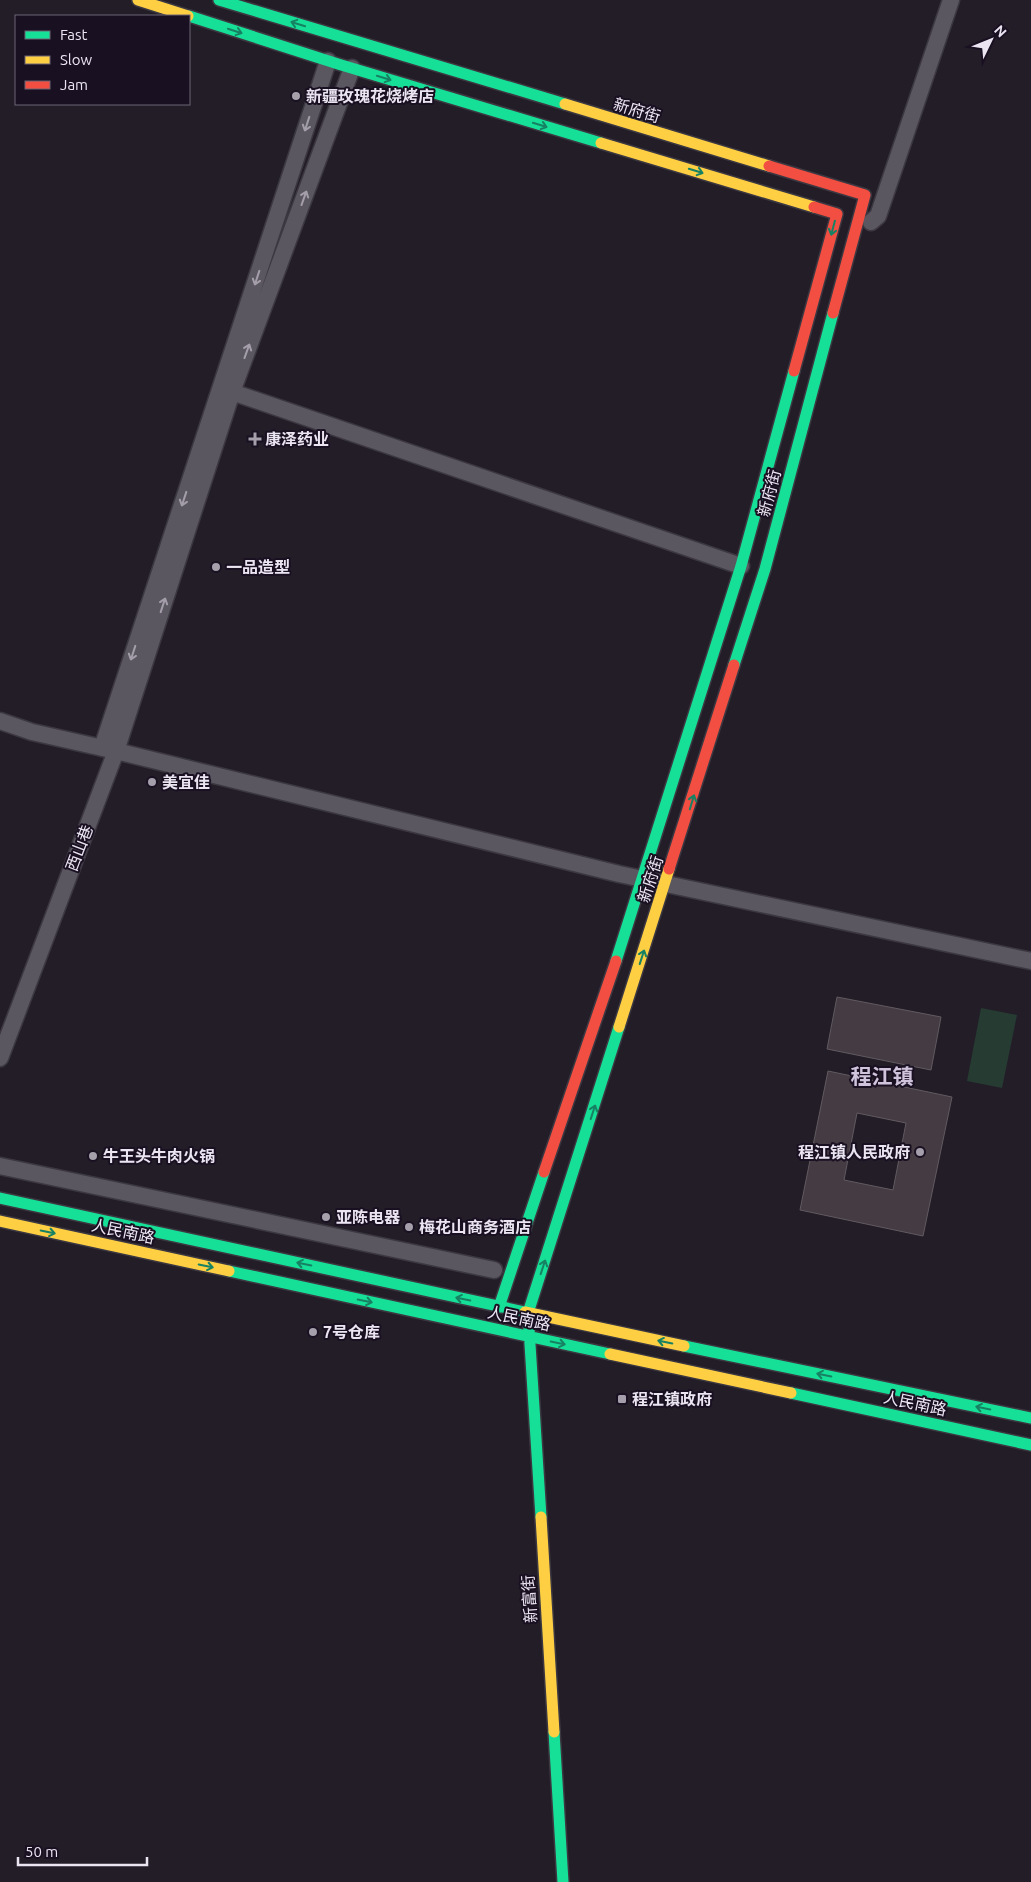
<svg xmlns="http://www.w3.org/2000/svg" width="1031" height="1882" font-family="Ubuntu,'Noto Sans SC',sans-serif">
  <rect width="100%" height="100%" fill="#231d28"/>
  <path fill="#263b32" d="M 981,1008 L 1017,1015 L 1002,1088 L 967,1081 Z"/>
  <path fill="#453b43" stroke="#615a60" fill-rule="evenodd" d="M 837,997 L 941,1017 L 931,1070 L 827,1049 Z
    M 828,1071 L 952,1097 L 923,1236 L 800,1210 ZM 857,1113 L 906,1123 L 893,1190 L 844,1180 Z"/>
  <g fill="none" stroke-linecap="round" stroke-linejoin="round">
    <defs>
      <path id="street" d="M 352,68 L 232,392 L 116,751 L 619,874 L 1031,961
        M 871,222 L 878,216 L 951,0
        M 232,392 L 741,566
        M 0,721 L 32,732 L 116,751 L 0,1058
        M 102,748 L 328,61
        M 0,1166 L 494,1270"/>
      <path id="fast" d="M 219,0 L 565,104
        M 189,16 L 338,64 L 601,143
        M 734,665 L 765,569 L 833,313
        M 616,961 L 741,566 L 794,371
        M 0,1198 L 525,1312
        M 229,1271 L 610,1354
        M 499,1307 L 544,1172
        M 684,1346 L 1031,1418
        M 791,1393 L 1031,1445
        M 541,1517 L 528,1313 L 619,1027
        M 554,1732 L 563,1882"/>
      <path id="slow" d="M 138,0 L 188,16
        M 565,104 L 769,166
        M 601,143 L 814,207
        M 619,1027 L 669,869
        M 0,1221 L 229,1271
        M 525,1312 L 684,1346
        M 610,1354 L 791,1393
        M 541,1517 L 554,1732"/>
      <path id="jam" d="M 769,166 L 865,195 L 833,313
        M 794,371 L 837,214 L 814,207
        M 669,869 L 734,665
        M 544,1172 L 616,961"/>
    </defs>
    <use href="#street" stroke="#3c3841" stroke-width="19"/>
    <use href="#fast" stroke="#3c3841" stroke-width="14"/>
    <use href="#slow" stroke="#3c3841" stroke-width="14"/>
    <use href="#jam" stroke="#3c3841" stroke-width="14"/>
    <use href="#street" stroke="#5b5760" stroke-width="16"/>
    <use href="#fast" stroke="#16e098" stroke-width="11"/>
    <use href="#slow" stroke="#ffcf43" stroke-width="11"/>
    <use href="#jam" stroke="#f24e42" stroke-width="11"/>
  </g>
  <defs><path id="oneway-shaft" d="M-6 0H5M1.5-3L5.5 0L1.5 3" fill="none" stroke-width="1.6" stroke-linecap="round" stroke-linejoin="round" transform="scale(1.25)"/></defs>
  <g stroke="#178263">
    <use href="#oneway-shaft" transform="translate(298 24) rotate(-163)"/>
    <use href="#oneway-shaft" transform="translate(235 31) rotate(18)"/>
    <use href="#oneway-shaft" transform="translate(384 78) rotate(17)"/>
    <use href="#oneway-shaft" transform="translate(540 125) rotate(17)"/>
    <use href="#oneway-shaft" transform="translate(696 171) rotate(17)"/>
    <use href="#oneway-shaft" transform="translate(833 228) rotate(105)"/>
    <use href="#oneway-shaft" transform="translate(692 802) rotate(-73)"/>
    <use href="#oneway-shaft" transform="translate(642 957) rotate(-72)"/>
    <use href="#oneway-shaft" transform="translate(593 1112) rotate(-72)"/>
    <use href="#oneway-shaft" transform="translate(48 1232) rotate(12)"/>
    <use href="#oneway-shaft" transform="translate(304 1264) rotate(-168)"/>
    <use href="#oneway-shaft" transform="translate(206 1266) rotate(12)"/>
    <use href="#oneway-shaft" transform="translate(543 1267) rotate(-72)"/>
    <use href="#oneway-shaft" transform="translate(463 1299) rotate(-168)"/>
    <use href="#oneway-shaft" transform="translate(365 1301) rotate(12)"/>
    <use href="#oneway-shaft" transform="translate(665 1342) rotate(-168)"/>
    <use href="#oneway-shaft" transform="translate(558 1343) rotate(12)"/>
    <use href="#oneway-shaft" transform="translate(824 1375) rotate(-168)"/>
    <use href="#oneway-shaft" transform="translate(983 1408) rotate(-168)"/>
  </g>
  <g stroke="#a39ea9">
    <use href="#oneway-shaft" transform="translate(307 124) rotate(108)"/>
    <use href="#oneway-shaft" transform="translate(304 198) rotate(-70)"/>
    <use href="#oneway-shaft" transform="translate(257 278) rotate(108)"/>
    <use href="#oneway-shaft" transform="translate(247 351) rotate(-70)"/>
    <use href="#oneway-shaft" transform="translate(184 499) rotate(108)"/>
    <use href="#oneway-shaft" transform="translate(163 605) rotate(-72)"/>
    <use href="#oneway-shaft" transform="translate(133 653) rotate(108)"/>
  </g>
  <g fill="#a59fab" stroke="#191022" stroke-width="2">
    <circle cx="296" cy="96" r="5"/>
    <path d="M252.5 431.5h5v5h5v5h-5v5h-5v-5h-5v-5h5z"/>
    <circle cx="216" cy="567" r="5"/>
    <circle cx="152" cy="782" r="5"/>
    <circle cx="920" cy="1152" r="5"/>
    <circle cx="93" cy="1156" r="5"/>
    <circle cx="326" cy="1217" r="5"/>
    <circle cx="409" cy="1227" r="5"/>
    <circle cx="313" cy="1332" r="5"/>
    <rect x="617" y="1394" width="10" height="10" rx="2.5"/>
  </g>
  <g text-anchor="middle" stroke-width="4" stroke-linejoin="round" paint-order="stroke">
    <g font-size="16" font-weight="bold" fill="#ebe5f2" stroke="#191022" text-anchor="start">
      <text x="306" y="102">新疆玫瑰花烧烤店</text>
      <text x="265" y="445">康泽药业</text>
      <text x="226" y="573">一品造型</text>
      <text x="162" y="788">美宜佳</text>
      <text x="910" y="1158" text-anchor="end">程江镇人民政府</text>
      <text x="103" y="1162">牛王头牛肉火锅</text>
      <text x="336" y="1223">亚陈电器</text>
      <text x="419" y="1233">梅花山商务酒店</text>
      <text x="323" y="1338">7号仓库</text>
      <text x="632" y="1405">程江镇政府</text>
    </g>
    <g font-size="16" fill="#ebe5f2" stroke="#191022">
      <text transform="translate(637 110) rotate(17)" y="6">新府街</text>
      <text transform="translate(769 493) rotate(-75)" y="6">新府街</text>
      <text transform="translate(79 848) rotate(-69)" y="6">西山巷</text>
      <text transform="translate(650 879) rotate(-72)" y="6">新府街</text>
      <text transform="translate(123 1231) rotate(12)" y="6">人民南路</text>
      <text transform="translate(519 1318) rotate(12)" y="6">人民南路</text>
      <text transform="translate(915 1403) rotate(12)" y="6">人民南路</text>
      <text transform="translate(529 1599) rotate(-94)" y="6">新富街</text>
    </g>
    <g font-size="21" font-weight="bold" fill="#d0c4dd" stroke="#191022">
      <text x="882" y="1084">程江镇</text>
    </g>
  </g>
  <rect x="15" y="15" width="175" height="90" fill="#191022" stroke="#6d6575"/>
  <rect x="25" y="31" width="25" height="8" fill="#16e098" stroke="#6d6575"/>
  <text x="60" y="40" font-size="15" fill="#ebe5f2">Fast</text>
  <rect x="25" y="56" width="25" height="8" fill="#ffcf43" stroke="#6d6575"/>
  <text x="60" y="65" font-size="15" fill="#ebe5f2">Slow</text>
  <rect x="25" y="81" width="25" height="8" fill="#f24e42" stroke="#6d6575"/>
  <text x="60" y="90" font-size="15" fill="#ebe5f2">Jam</text>
  <g transform="translate(991 40) rotate(47)" stroke="#191022" stroke-width="4" paint-order="stroke">
  <path d="M0-4L9 19L0 12L-9 19Z" fill="#ebe5f2"/>
  <text y="-8" font-size="14" font-weight="bold" text-anchor="middle" fill="#ebe5f2">N</text>
  </g>
  <path d="M18 1857v8h129v-8" fill="none" stroke="#ebe5f2" stroke-width="2.5"/>
  <text x="25" y="1857" font-size="15" fill="#ebe5f2" stroke="#191022" stroke-width="4" paint-order="stroke">50 m</text>
</svg>
